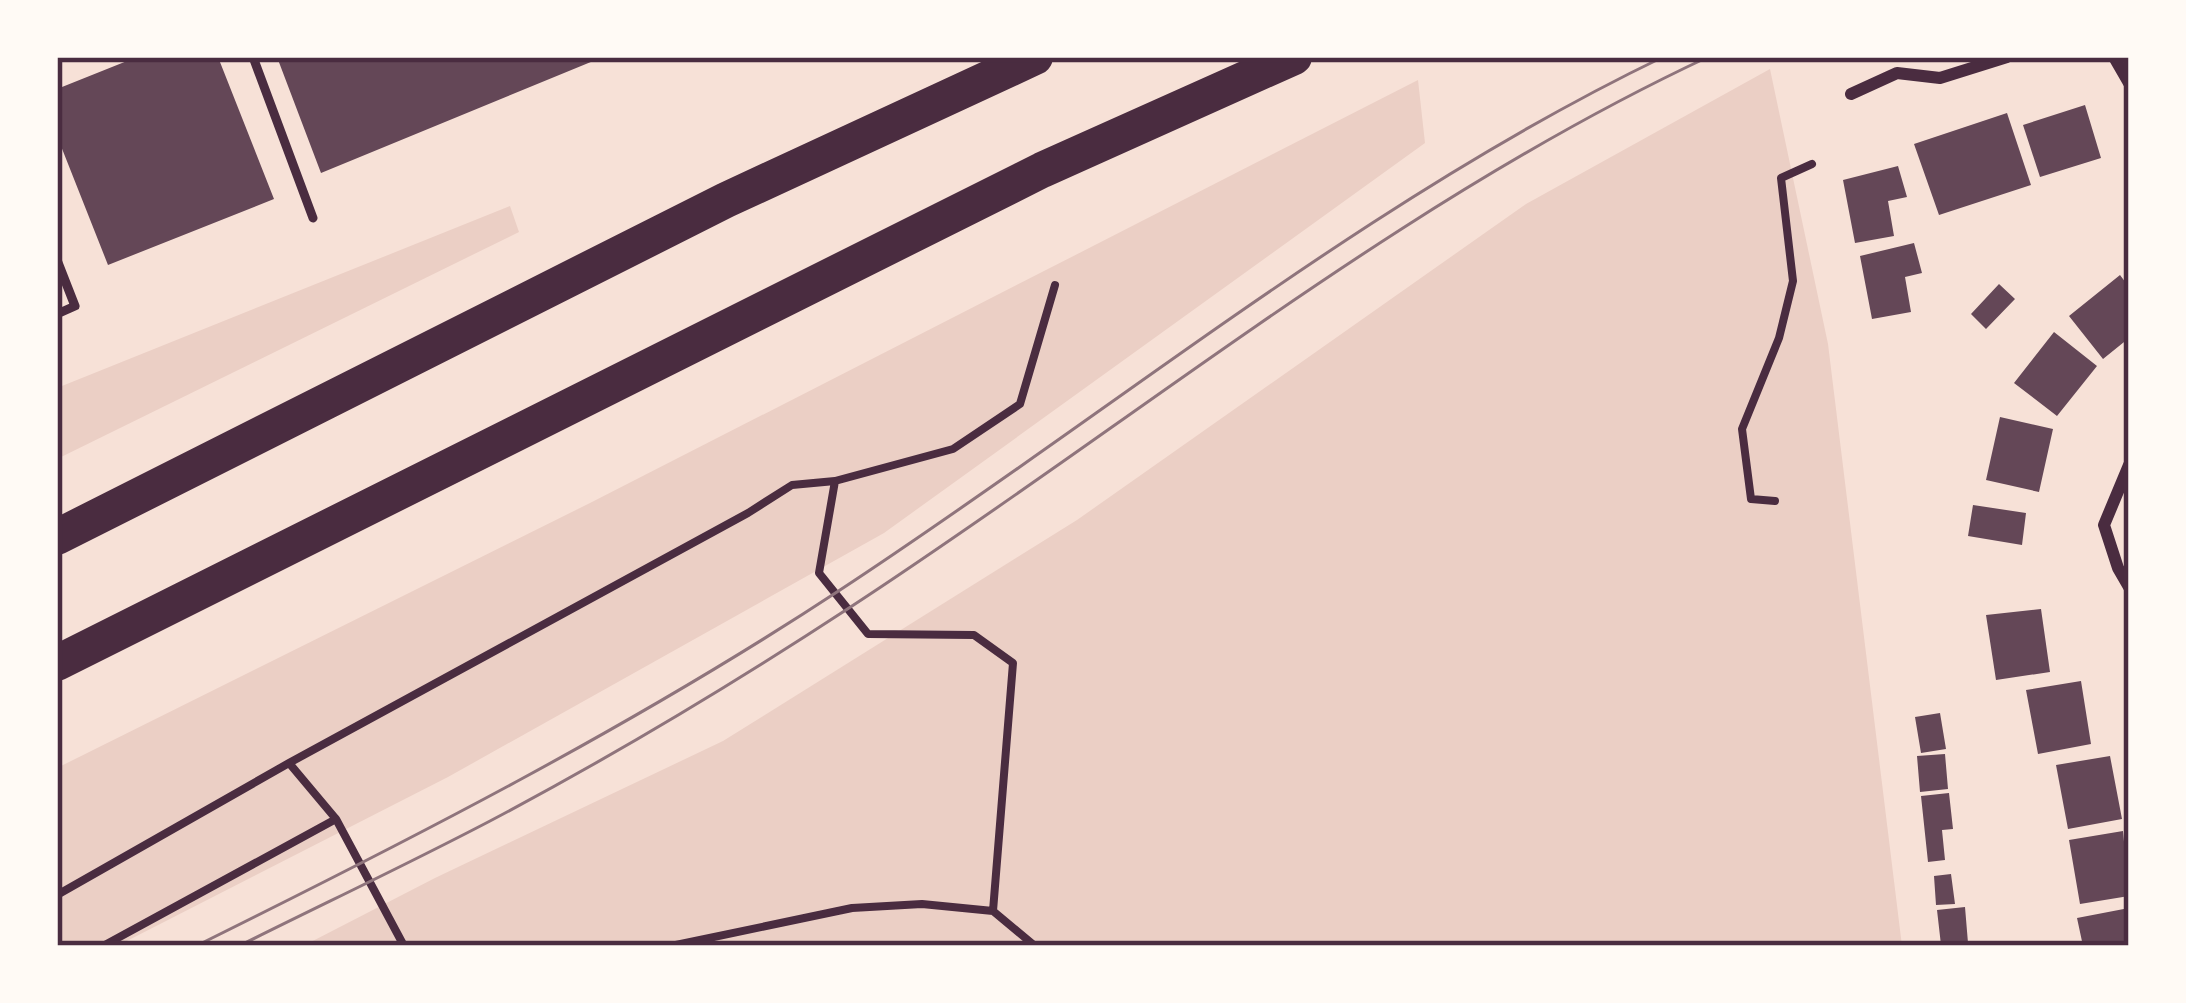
<svg xmlns="http://www.w3.org/2000/svg" width="2186" height="1003" font-family="Jost,sans-serif">
  <rect width="100%" height="100%" fill="#f7e1d7"/>
  <path fill="#ebcfc5" d="M 1770,69 L 1828,344 L 1902,946 L 303,946 L 435,878 L 723,741 L 1077,520 L 1526,204 Z
    M 1418,80 L 1425,143 L 884,533 L 448,777 L 117,946 L 57,946 L 57,768 L 590,503 Z
    M 510,206 L 519,232 L 57,459 L 57,388 Z"/>
  <path fill="#644757" d="M 137,57 L 218,57 L 274,199 L 108,265 L 57,136 L 57,89 Z
    M 277,57 L 603,57 L 321,173 Z
    M 2085,105 L 2101,158 L 2040,177 L 2023,125 Z
    M 2007,113 L 2031,185 L 1939,215 L 1914,144 Z
    M 1898,166 L 1907,197 L 1888,201 L 1894,236 L 1855,243 L 1843,180 Z
    M 1914,243 L 1922,273 L 1905,277 L 1911,312 L 1872,319 L 1860,256 Z
    M 2120,275 L 2129,287 L 2129,338 L 2103,359 L 2069,316 Z
    M 1999,284 L 2015,299 L 1986,329 L 1971,314 Z
    M 2054,332 L 2097,366 L 2057,416 L 2014,383 Z
    M 2000,417 L 2053,429 L 2039,492 L 1986,480 Z
    M 1973,505 L 2026,513 L 2022,545 L 1968,536 Z
    M 2041,609 L 2050,672 L 1996,680 L 1986,615 Z
    M 2081,681 L 2091,744 L 2038,754 L 2026,690 Z
    M 1940,713 L 1946,749 L 1921,753 L 1915,717 Z
    M 1945,754 L 1948,789 L 1920,792 L 1917,756 Z
    M 2110,756 L 2122,819 L 2068,829 L 2056,765 Z
    M 1949,793 L 1953,829 L 1942,830 L 1945,860 L 1928,862 L 1921,796 Z
    M 2123,831 L 2129,896 L 2080,904 L 2069,840 Z
    M 1951,874 L 1955,904 L 1936,905 L 1934,876 Z
    M 1965,907 L 1968,943 L 1941,945 L 1937,910 Z
    M 2129,908 L 2129,941 L 2083,946 L 2077,918 Z"/>
  <g fill="none" stroke-linecap="round" stroke-linejoin="round">
    <path stroke="#4a2c40" stroke-width="8" d="M 1775,501 L 1751,499 L 1742,429 L 1779,338 L 1793,281 L 1781,178 L 1812,164
      M 289,763 L 336,819
      M 57,895 L 289,763 L 748,513 L 792,485 L 835,481
      M 993,911 L 1013,663 L 974,635 L 868,634 L 819,573 L 835,481 L 953,449 L 1020,404 L 1055,285
      M 103,946 L 336,819 L 404,946
      M 671,946 L 852,908 L 922,904 L 993,911 L 1035,946"/>
    <path stroke="#4a2c40" stroke-width="9" d="M 253,57 L 313,218
      M 57,260 L 75,306 L 57,314"/>
    <path stroke="#4a2c40" stroke-width="12" d="M 2114,57 L 2129,83
      M 1851,94 L 1897,73 L 1940,78 L 2007,57
      M 2129,465 L 2104,525 L 2118,568 L 2129,587"/>
    <path stroke="#4a2c40" stroke-width="36" d="M 57,537 L 726,200 L 1035,57
      M 57,663 L 1042,170 L 1294,57"/>
    <path stroke="#8f747c" stroke-width="3" d="M 196,946 C 416,837 635,725 840,590 C 1113,411 1368,199 1663,57
      M 239,946 C 323,904 408,864 490,821 C 613,756 733,684 849,608 C 1134,422 1398,202 1708,57"/>
  </g>
  <rect width="2186" height="1003" fill="none" stroke="#fffaf5" stroke-width="120"/>
  <rect x="60" y="60" width="2066" height="883" fill="none" stroke="#4a2c40" stroke-width="4.5"/>
</svg>
